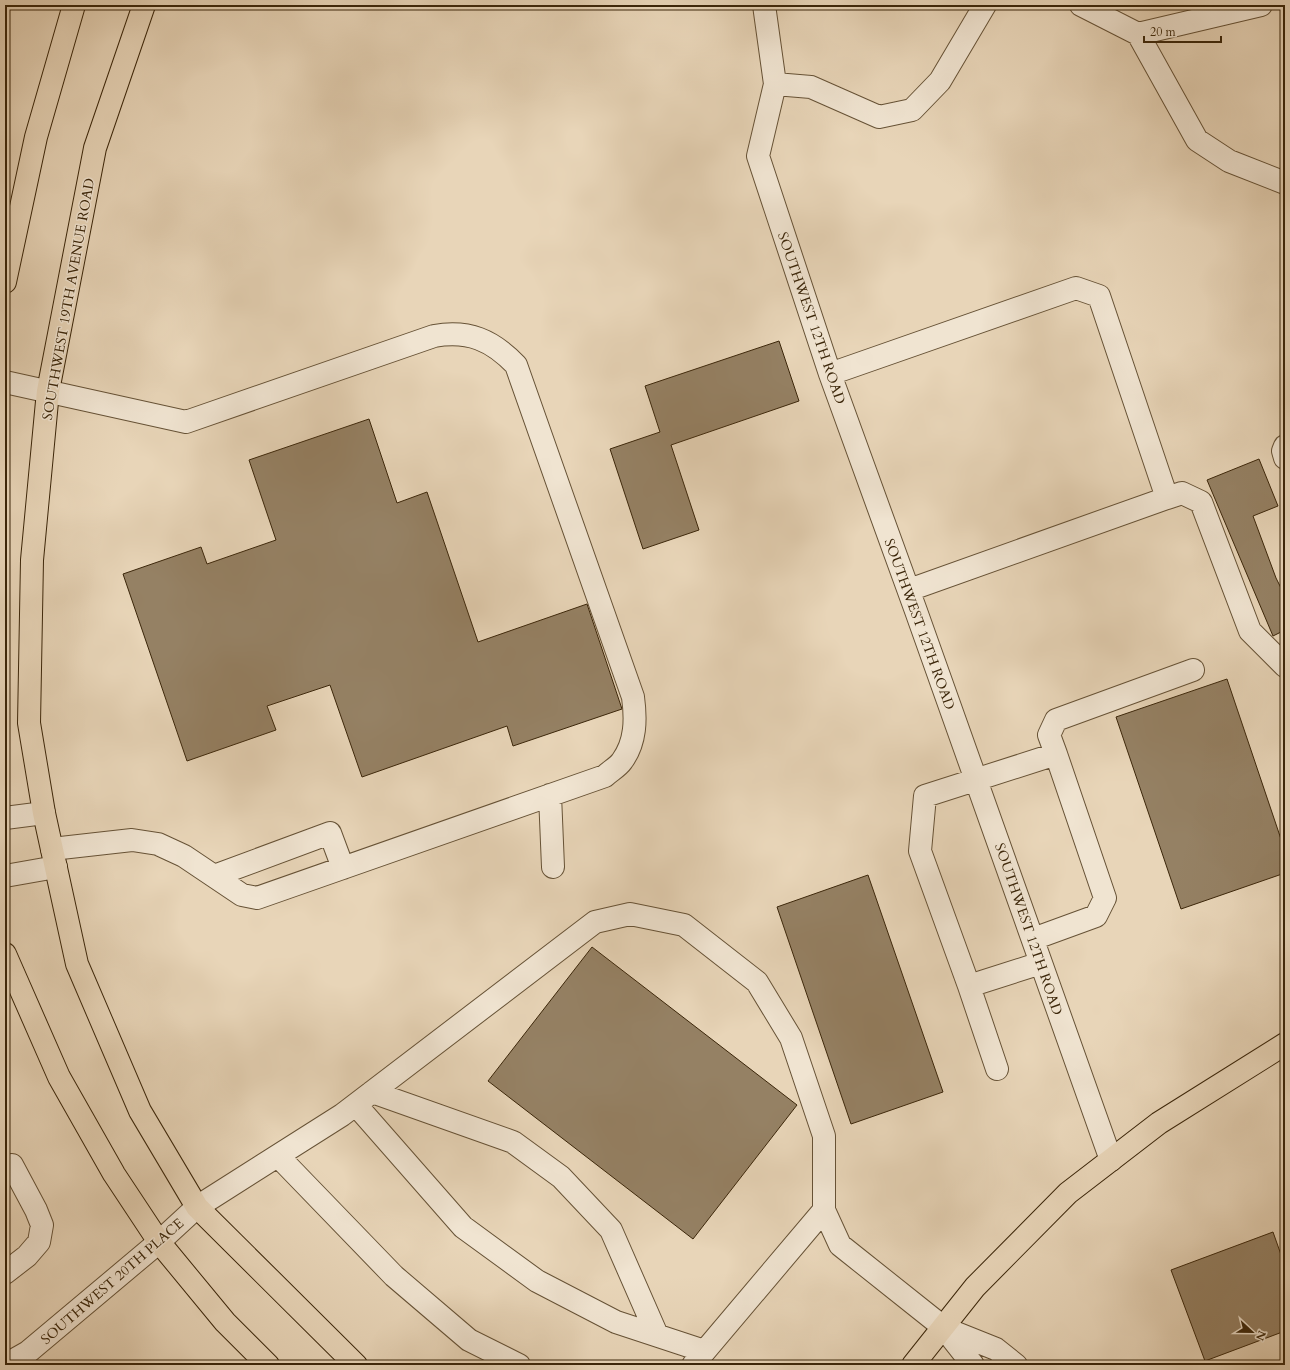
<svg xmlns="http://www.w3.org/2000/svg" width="1290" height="1370" font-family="Cardo,serif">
  <rect width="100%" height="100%" fill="#e8d5b8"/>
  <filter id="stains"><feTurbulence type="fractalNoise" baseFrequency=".005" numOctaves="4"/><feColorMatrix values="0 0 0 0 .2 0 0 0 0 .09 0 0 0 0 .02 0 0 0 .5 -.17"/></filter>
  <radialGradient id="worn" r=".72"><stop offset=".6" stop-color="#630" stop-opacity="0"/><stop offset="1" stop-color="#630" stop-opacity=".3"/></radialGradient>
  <path fill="#958164" stroke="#3b260a" d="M 779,341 L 799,401 L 671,445 L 699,530 L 643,549 L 610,449 L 660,432 L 645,386 Z
    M 369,419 L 397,503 L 427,492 L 478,642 L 587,604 L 622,709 L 513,746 L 507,726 L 362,777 L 330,685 L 267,706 L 276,730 L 187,761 L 123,574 L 201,547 L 207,564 L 276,540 L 249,460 Z
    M 1259,459 L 1278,506 L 1253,516 L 1276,578 L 1285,596 L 1285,630 L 1273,636 L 1207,480 Z
    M 1227,679 L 1285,851 L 1285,873 L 1181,909 L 1116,717 Z
    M 868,875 L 943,1092 L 851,1124 L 777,907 Z
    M 592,947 L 797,1105 L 693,1239 L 488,1081 Z
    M 1273,1232 L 1285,1266 L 1285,1331 L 1205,1361 L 1171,1270 Z"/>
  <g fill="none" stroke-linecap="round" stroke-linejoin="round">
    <defs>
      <path id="minor" d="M 764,5 L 775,84 L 758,156 L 830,374 L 916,611 L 1111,1160
        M 1081,5 L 1138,34 L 1197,140 L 1229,161 L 1285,183
        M 1138,34 L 1261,5
        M 775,84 L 811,87 L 879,117 L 912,110 L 940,81 L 985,5
        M 830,374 L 1076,288 L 1099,296 L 1167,498 L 909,590
        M 5,382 L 186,422 L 434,336 C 469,330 492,340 516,365 L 633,697 C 636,719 636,742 622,761 C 618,767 610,771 605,776 L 257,898 L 242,895 L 184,856 L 158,844 L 132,840 L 52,849
        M 1285,446 L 1283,451 L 1285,458
        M 1167,498 L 1182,493 L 1201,502 L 1250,631 L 1285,666
        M 1056,754 L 1049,735 L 1056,720 L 1193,670
        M 550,795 L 553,867
        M 5,818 L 44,813
        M 5,876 L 56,867
        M 214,876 L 330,833 L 343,868
        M 969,986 L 920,851 L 925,796 L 1056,754 L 1105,898 L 1096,916 L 1033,939
        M 997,1069 L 969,986 L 1041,963
        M 372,1092 L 513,1142 L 561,1177 L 611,1230 L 657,1335
        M 356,1105 L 463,1227 L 537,1281 L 616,1322 L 704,1351
        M 278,1156 L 394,1276 L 469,1340 L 519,1365
        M 5,1273 L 27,1256 L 39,1242 L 42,1225 L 36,1210 L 12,1165
        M 946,1329 L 996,1349 L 1016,1365
        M 5,1365 L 28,1352 L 159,1242 L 197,1207 L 342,1115 L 595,922 L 630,914 L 684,925 L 757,982 L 791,1038 L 824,1136 L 824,1210 L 840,1245 L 943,1327 L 973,1365
        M 693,1365 L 824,1210"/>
      <path id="major" d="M 144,5 L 95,148 L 48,391 L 32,560 L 29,723 L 44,813 L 77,964 L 140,1111 L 197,1207 L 356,1365
        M 5,282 L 36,137 L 74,5
        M 5,954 L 59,1077 L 114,1174 L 159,1242 L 225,1322 L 268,1365
        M 913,1365 L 975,1287 L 1068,1193 L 1159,1123 L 1285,1044"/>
    </defs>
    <use href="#minor" stroke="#665236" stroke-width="24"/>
    <use href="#major" stroke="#3b260a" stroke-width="24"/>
    <use href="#minor" stroke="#f0e4d1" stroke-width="22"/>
    <use href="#major" stroke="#e8d5b8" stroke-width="22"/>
  </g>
  <g text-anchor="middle" stroke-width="3" stroke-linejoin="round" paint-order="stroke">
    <g font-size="14" fill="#3b260a" stroke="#f0e4d1">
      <text transform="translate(68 299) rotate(-80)" y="5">SOUTHWEST 19TH AVENUE ROAD</text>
      <text transform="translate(812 318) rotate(71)" y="5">SOUTHWEST 12TH ROAD</text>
      <text transform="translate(920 624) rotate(70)" y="5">SOUTHWEST 12TH ROAD</text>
      <text transform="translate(1029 929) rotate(71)" y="5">SOUTHWEST 12TH ROAD</text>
      <text transform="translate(112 1281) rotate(-41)" y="5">SOUTHWEST 20TH PLACE</text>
    </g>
  </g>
  <rect width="1290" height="1370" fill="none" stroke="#e8d5b8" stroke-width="20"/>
  <rect x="6" y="6" width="1278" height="1358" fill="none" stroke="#3b260a" stroke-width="2"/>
  <rect x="10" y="10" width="1270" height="1350" fill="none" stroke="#3b260a"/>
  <g transform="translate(1252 1332) rotate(112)" stroke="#f0e4d1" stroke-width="3" paint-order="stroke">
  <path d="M0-3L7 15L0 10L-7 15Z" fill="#3b260a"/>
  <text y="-6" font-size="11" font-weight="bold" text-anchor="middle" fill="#3b260a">N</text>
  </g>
  <path d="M1144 36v6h77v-6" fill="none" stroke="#3b260a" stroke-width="2"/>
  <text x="1150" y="36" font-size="12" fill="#3b260a" stroke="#f0e4d1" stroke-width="3" paint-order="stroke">20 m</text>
  <rect width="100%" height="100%" filter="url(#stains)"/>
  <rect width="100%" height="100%" fill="url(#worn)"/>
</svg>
